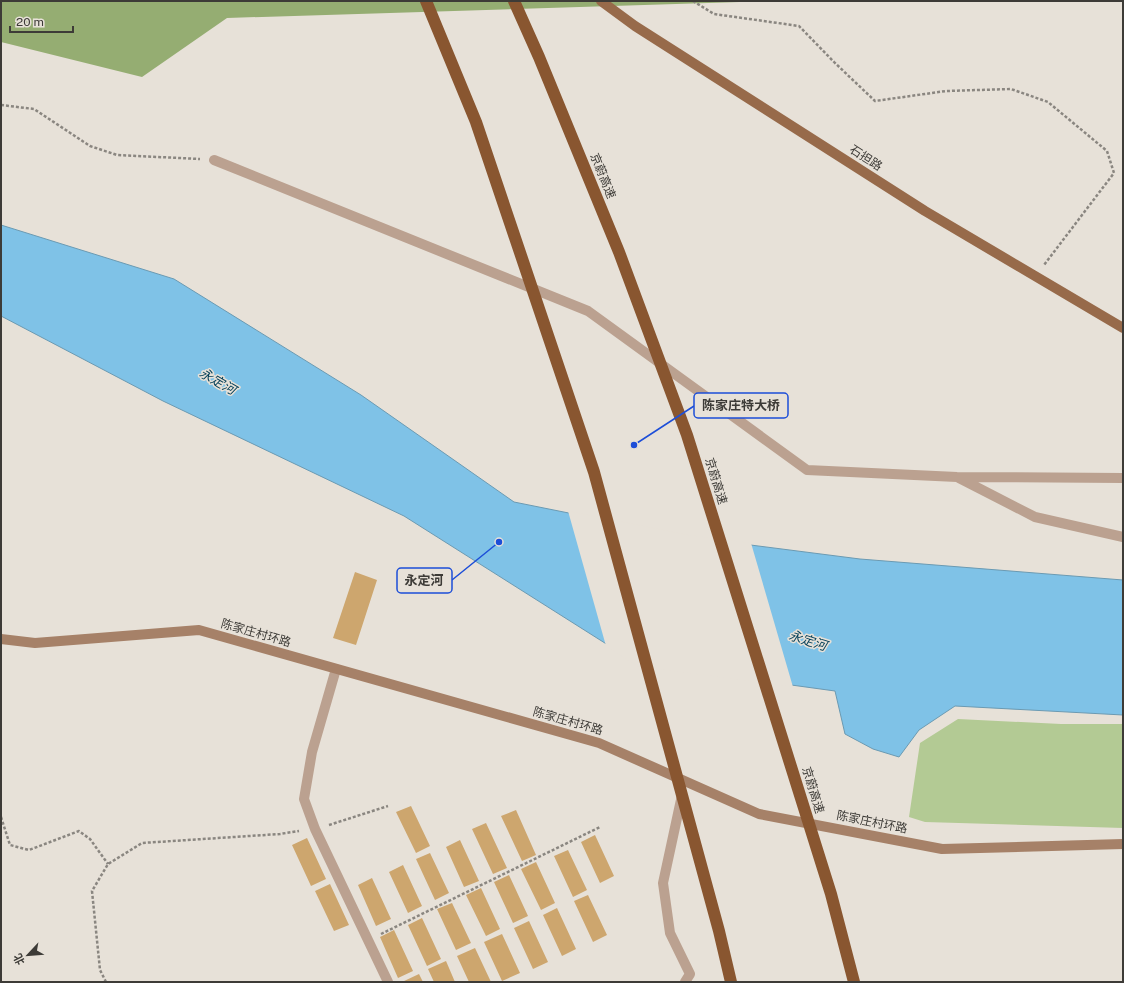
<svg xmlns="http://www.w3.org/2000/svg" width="1124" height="983" font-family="'Public Sans','Noto Sans SC',sans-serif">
  <rect width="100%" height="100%" fill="#e7e1d8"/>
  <path fill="#b3ca94" d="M 958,719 L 1061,724 L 1123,724 L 1123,828 L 925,822 L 909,817 L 920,743 Z"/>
  <path fill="#95ad72" d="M 1,1 L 774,1 L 227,18 L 142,77 L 1,42 Z"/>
  <path fill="#7fc2e7" stroke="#6b9ab2" d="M 1,225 L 174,279 L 361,395 L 514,502 L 688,537 L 860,559 L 1123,580 L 1123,715 L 955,706 L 919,730 L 899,757 L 873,749 L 845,734 L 835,691 L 638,664 L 404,516 L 163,401 L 1,316 Z"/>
  <path fill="#e7e1d8" d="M 568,511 L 688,535 L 751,543 L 793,687 L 637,666 L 606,646 Z"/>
  <path fill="#cda66e" d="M 355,572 L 377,580 L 356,645 L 333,638 Z
    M 411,806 L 430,846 L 416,853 L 396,812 Z
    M 516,810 L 536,855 L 522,861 L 501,816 Z
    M 486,823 L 507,868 L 493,874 L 472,829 Z
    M 595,835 L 614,876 L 600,883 L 581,842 Z
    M 307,838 L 326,879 L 311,886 L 292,845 Z
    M 460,840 L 479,881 L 464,887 L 446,847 Z
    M 568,850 L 587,890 L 573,897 L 554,856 Z
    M 430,853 L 449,893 L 435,900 L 416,859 Z
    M 536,862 L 555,903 L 541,910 L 521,869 Z
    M 403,865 L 422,906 L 408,913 L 389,872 Z
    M 509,875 L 528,916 L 513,923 L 494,882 Z
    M 372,878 L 391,919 L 376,926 L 358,885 Z
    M 330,884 L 349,925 L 334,931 L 315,891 Z
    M 481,888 L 500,929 L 486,936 L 466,895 Z
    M 588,895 L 607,935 L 593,942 L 574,901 Z
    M 452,903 L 471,943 L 456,950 L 437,909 Z
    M 557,908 L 576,949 L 562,956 L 543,915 Z
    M 422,918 L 441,959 L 427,966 L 408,925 Z
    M 529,921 L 548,962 L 533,969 L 514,928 Z
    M 394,930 L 413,971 L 398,978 L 380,937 Z
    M 502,934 L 520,973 L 502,981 L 484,942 Z
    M 475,948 L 491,982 L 469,982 L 457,956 Z
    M 446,961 L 455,982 L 434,982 L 428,969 Z
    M 419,974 L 423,982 L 402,982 Z"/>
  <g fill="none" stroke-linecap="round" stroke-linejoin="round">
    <path stroke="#8a8680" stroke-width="2.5" stroke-dasharray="3 2" stroke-linecap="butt" d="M 693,1 L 714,14 L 799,26 L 835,63 L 875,101 L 946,91 L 1011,89 L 1048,102 L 1107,151 L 1114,173 L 1044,265
      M 1,105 L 34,109 L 90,146 L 117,155 L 200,159
      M 1,817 L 10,845 L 29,850 L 79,831 L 90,839 L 108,864
      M 329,825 L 388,806
      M 381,934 L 600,827
      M 106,982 L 100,970 L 92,891 L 108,864 L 142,843 L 280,834 L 299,831"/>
    <path stroke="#bba190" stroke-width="10" d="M 214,160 L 588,311 L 807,470 L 957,477 L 1123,478
      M 959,478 L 1035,517 L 1123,537"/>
    <path stroke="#bba190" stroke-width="10" d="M 336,669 L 312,752 L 304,799 L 315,829 L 388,982
      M 682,795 L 663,883 L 670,933 L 690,974 L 685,982"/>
    <path stroke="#a68168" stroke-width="10" d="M 1,639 L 35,643 L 199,630 L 599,743 L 759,814 L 942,849 L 1123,844"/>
    <path stroke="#976a4a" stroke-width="10" d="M 601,1 L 635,26 L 925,211 L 1123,328"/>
    <path stroke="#895630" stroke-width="12" d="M 426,1 L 476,122 L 594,472 L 719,931 L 731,982
      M 514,1 L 539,57 L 619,252 L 687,435 L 831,894 L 854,982"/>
  </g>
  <g text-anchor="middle" stroke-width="3" stroke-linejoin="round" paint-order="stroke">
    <g font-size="12" fill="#3d3b37" stroke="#e7e1d8">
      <text transform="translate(866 158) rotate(33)" y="4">石担路</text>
      <text transform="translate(603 176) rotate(68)" y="4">京蔚高速</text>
      <text transform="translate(716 481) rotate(73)" y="4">京蔚高速</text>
      <text transform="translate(256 633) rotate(16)" y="4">陈家庄村环路</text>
      <text transform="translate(568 721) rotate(16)" y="4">陈家庄村环路</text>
      <text transform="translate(813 790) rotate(73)" y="4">京蔚高速</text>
      <text transform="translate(872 822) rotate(11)" y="4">陈家庄村环路</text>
    </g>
    <g font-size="13" font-style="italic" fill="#06415a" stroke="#e7e1d8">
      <text transform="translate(218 381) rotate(30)" y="5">永定河</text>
      <text transform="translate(808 640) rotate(17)" y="5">永定河</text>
    </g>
  </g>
  <path fill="none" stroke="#1d4ed8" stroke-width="1.5" d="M634 445L694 406M499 542L452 580"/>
  <g fill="#1d4ed8" stroke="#e7e1d8" stroke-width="1.5">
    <circle cx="634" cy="445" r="4"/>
    <circle cx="499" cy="542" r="4"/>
  </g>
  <g fill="#e7e1d8" stroke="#1d4ed8" stroke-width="1.5">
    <rect x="694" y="393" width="94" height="25" rx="4"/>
    <rect x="397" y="568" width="55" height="25" rx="4"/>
  </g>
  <g font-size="13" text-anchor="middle" font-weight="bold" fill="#3d3b37">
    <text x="741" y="410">陈家庄特大桥</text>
    <text x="424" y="585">永定河</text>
  </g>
  <rect width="1124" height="983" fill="none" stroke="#3d3b37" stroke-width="4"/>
  <g transform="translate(28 955) rotate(244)" stroke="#e7e1d8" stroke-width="3" paint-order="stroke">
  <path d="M0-3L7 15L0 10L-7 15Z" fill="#3d3b37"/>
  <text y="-6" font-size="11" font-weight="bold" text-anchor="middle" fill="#3d3b37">北</text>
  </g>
  <path d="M10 26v6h63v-6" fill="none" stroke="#3d3b37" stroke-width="2"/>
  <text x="16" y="26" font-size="12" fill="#3d3b37" stroke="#e7e1d8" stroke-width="3" paint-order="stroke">20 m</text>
</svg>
